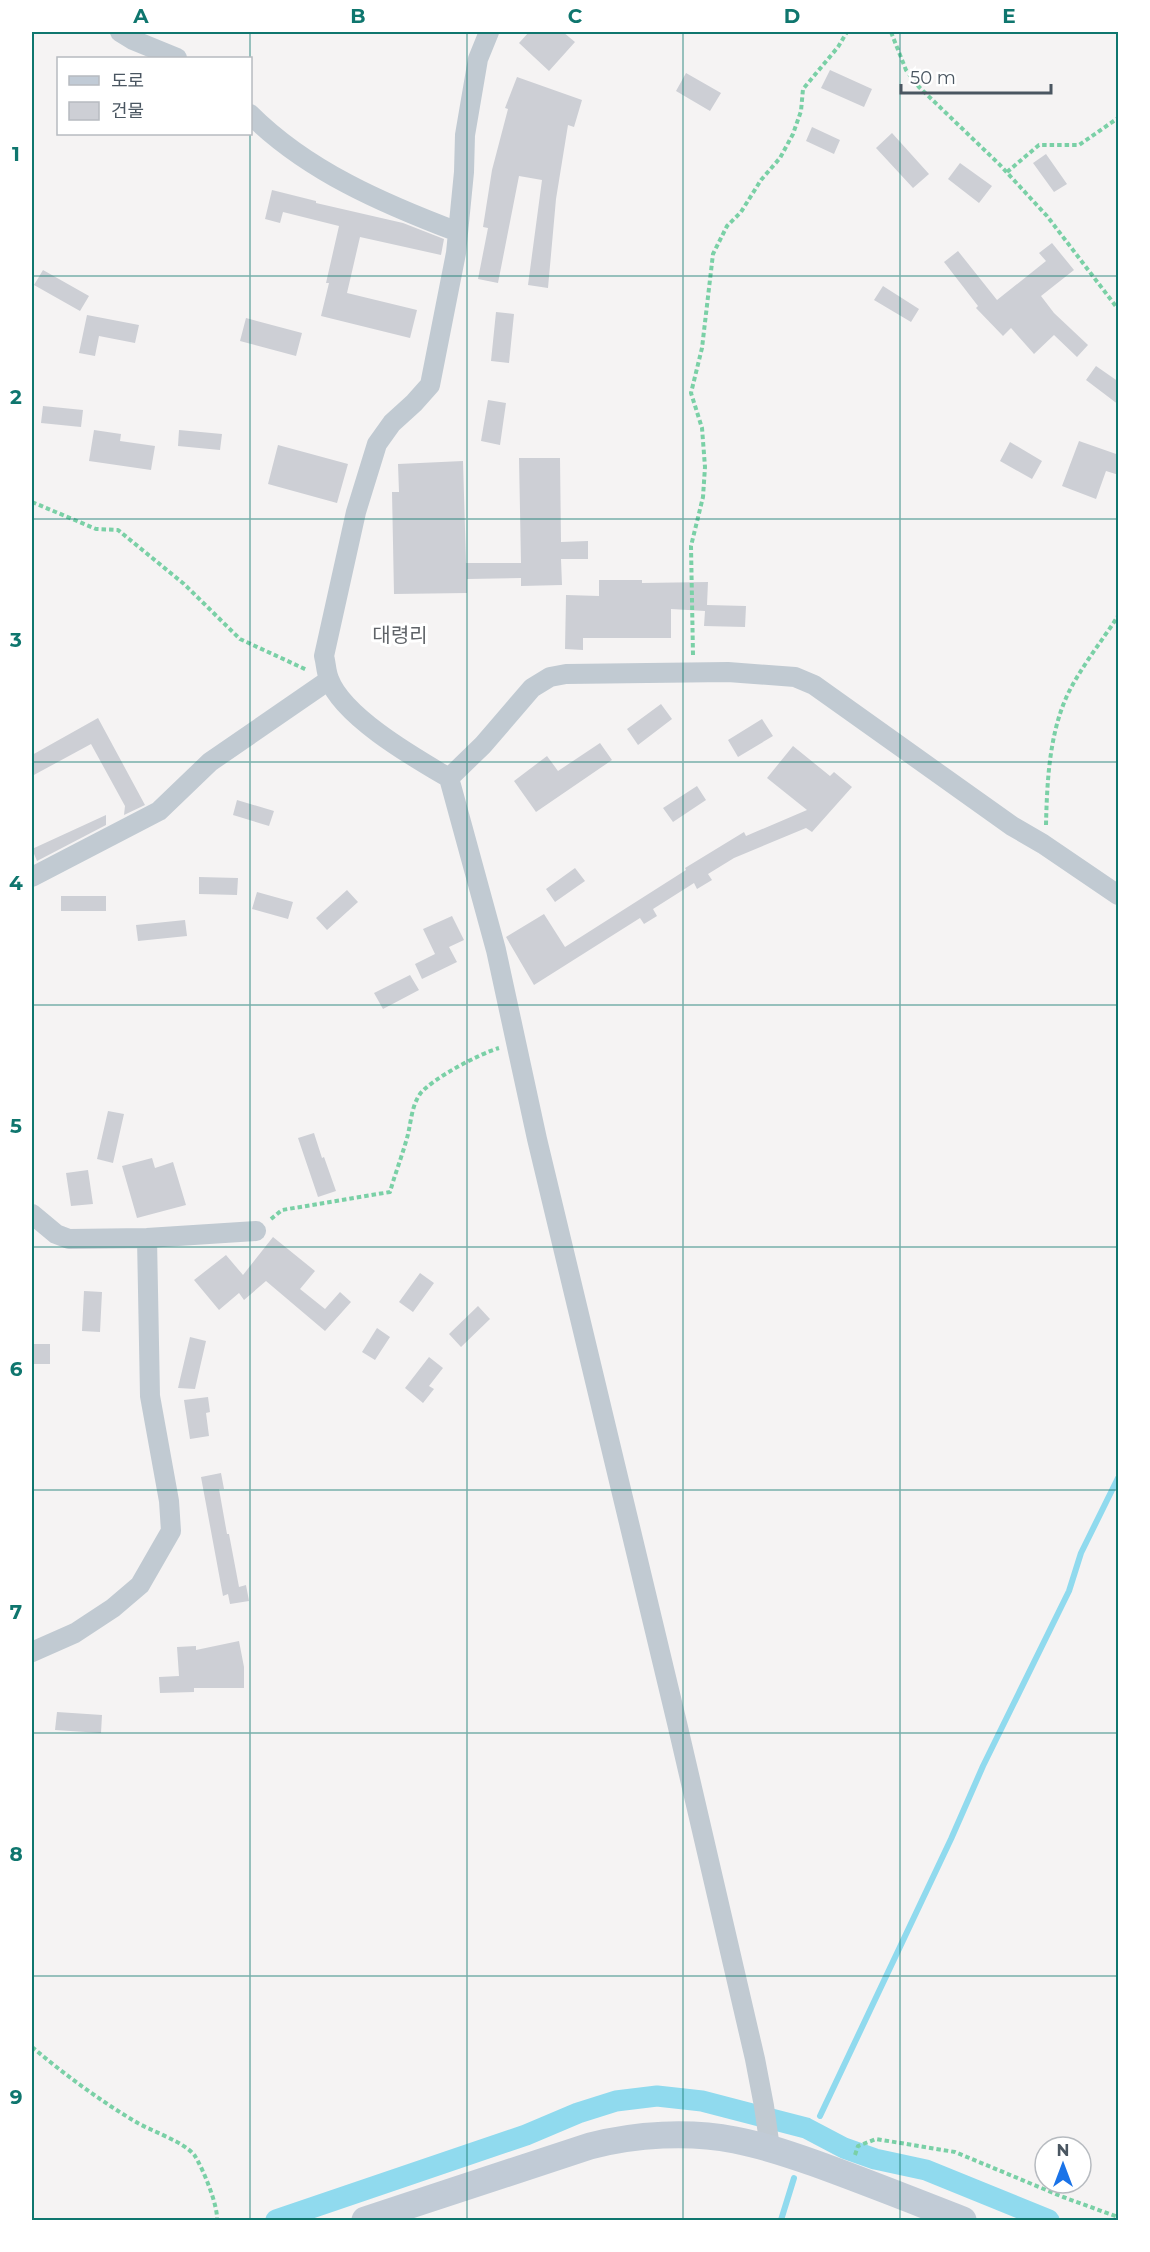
<svg xmlns="http://www.w3.org/2000/svg" width="1150" height="2252" font-family="Montserrat,'Noto Sans KR',sans-serif">
  <rect width="100%" height="100%" fill="#f5f3f3"/>
  <g fill="none" stroke-linecap="round" stroke-linejoin="round">
    <path stroke="#90daee" stroke-width="6" d="M 820,2116 L 951,1839 L 983,1766 L 1069,1591 L 1081,1553 L 1118,1478
      M 781,2220 L 794,2178"/>
    <path stroke="#90daee" stroke-width="21" d="M 276,2220 L 526,2135 L 578,2113 L 616,2101 L 657,2096 L 702,2101 L 806,2128 L 844,2148 L 875,2159 L 926,2170 L 1049,2220"/>
  </g>
  <path fill="#cdcfd5" d="M 529,32 L 563,32 L 575,42 L 549,71 L 519,43 Z
    M 830,70 L 872,89 L 864,107 L 821,88 Z
    M 686,73 L 721,93 L 710,111 L 676,91 Z
    M 517,77 L 582,100 L 574,127 L 568,125 L 556,199 L 548,288 L 528,285 L 542,180 L 519,176 L 498,283 L 478,279 L 488,228 L 483,227 L 492,170 L 508,109 L 505,108 Z
    M 812,127 L 840,140 L 834,154 L 806,141 Z
    M 892,133 L 929,174 L 913,188 L 876,148 Z
    M 1046,154 L 1067,184 L 1054,192 L 1033,163 Z
    M 960,163 L 992,186 L 979,203 L 948,179 Z
    M 272,190 L 316,201 L 316,203 L 403,223 L 444,239 L 441,255 L 360,237 L 347,293 L 417,310 L 410,338 L 321,316 L 329,283 L 326,283 L 339,226 L 283,212 L 280,223 L 265,219 Z
    M 1052,243 L 1074,270 L 1041,296 L 1054,313 L 1088,345 L 1077,357 L 1054,335 L 1034,354 L 1011,328 L 1003,336 L 976,308 L 978,306 L 944,262 L 958,251 L 997,300 L 1046,261 L 1039,253 Z
    M 43,270 L 89,296 L 80,311 L 34,285 Z
    M 883,286 L 919,309 L 911,322 L 874,300 Z
    M 496,312 L 514,314 L 509,363 L 491,361 Z
    M 87,315 L 139,325 L 135,343 L 99,336 L 95,356 L 79,353 Z
    M 246,318 L 302,333 L 296,356 L 240,341 Z
    M 1096,366 L 1119,382 L 1119,405 L 1086,380 Z
    M 488,400 L 506,403 L 500,445 L 481,441 Z
    M 43,406 L 83,410 L 81,427 L 41,423 Z
    M 94,430 L 121,434 L 120,441 L 155,446 L 151,470 L 89,461 Z
    M 179,430 L 222,434 L 220,450 L 178,446 Z
    M 1079,441 L 1119,455 L 1119,475 L 1106,471 L 1096,499 L 1062,486 Z
    M 1010,442 L 1042,461 L 1032,479 L 1000,461 Z
    M 278,445 L 348,464 L 337,503 L 268,484 Z
    M 519,458 L 560,458 L 561,542 L 588,541 L 588,559 L 561,559 L 562,585 L 521,586 L 521,578 L 467,579 L 467,593 L 394,594 L 392,492 L 399,492 L 398,464 L 463,461 L 466,563 L 521,563 Z
    M 599,580 L 642,580 L 642,583 L 708,582 L 707,605 L 746,606 L 745,627 L 704,626 L 705,611 L 671,609 L 671,638 L 583,638 L 583,650 L 565,649 L 566,595 L 599,596 Z
    M 661,704 L 672,719 L 638,745 L 627,729 Z
    M 98,718 L 145,805 L 124,815 L 125,806 L 91,744 L 32,776 L 32,755 Z
    M 762,719 L 773,736 L 738,757 L 728,740 Z
    M 600,743 L 612,760 L 536,812 L 514,781 L 547,756 L 558,771 Z
    M 793,746 L 830,776 L 834,772 L 852,787 L 812,832 L 806,828 L 734,858 L 708,874 L 712,880 L 697,889 L 694,883 L 653,909 L 657,916 L 644,924 L 640,918 L 534,985 L 506,937 L 544,914 L 565,947 L 686,870 L 685,868 L 744,832 L 746,836 L 807,810 L 767,778 Z
    M 697,786 L 706,800 L 673,822 L 663,808 Z
    M 237,800 L 274,811 L 269,826 L 233,815 Z
    M 106,815 L 106,825 L 37,861 L 32,849 Z
    M 575,868 L 585,881 L 555,902 L 546,889 Z
    M 199,877 L 238,878 L 237,895 L 199,894 Z
    M 347,890 L 358,902 L 327,930 L 316,918 Z
    M 257,892 L 293,902 L 288,919 L 252,909 Z
    M 61,896 L 106,896 L 106,911 L 61,911 Z
    M 452,916 L 464,940 L 449,947 L 457,962 L 422,979 L 415,964 L 435,954 L 423,929 Z
    M 185,920 L 187,936 L 138,941 L 136,925 Z
    M 410,975 L 419,990 L 383,1009 L 374,993 Z
    M 108,1111 L 124,1114 L 113,1163 L 97,1159 Z
    M 314,1133 L 322,1158 L 324,1157 L 336,1191 L 318,1197 L 298,1138 Z
    M 152,1158 L 155,1168 L 173,1162 L 186,1205 L 137,1218 L 122,1166 Z
    M 88,1170 L 93,1204 L 71,1206 L 66,1173 Z
    M 273,1237 L 315,1271 L 300,1289 L 325,1309 L 340,1292 L 351,1302 L 325,1331 L 266,1281 L 244,1300 L 239,1293 L 219,1310 L 194,1280 L 226,1255 L 243,1275 Z
    M 420,1273 L 434,1283 L 413,1312 L 399,1302 Z
    M 84,1291 L 102,1292 L 100,1332 L 82,1331 Z
    M 478,1306 L 490,1319 L 461,1347 L 449,1334 Z
    M 377,1328 L 390,1337 L 375,1360 L 362,1352 Z
    M 190,1337 L 206,1341 L 195,1389 L 178,1388 Z
    M 32,1344 L 50,1344 L 50,1364 L 32,1364 Z
    M 429,1357 L 443,1368 L 429,1386 L 434,1389 L 423,1403 L 405,1388 Z
    M 208,1397 L 210,1412 L 206,1413 L 209,1436 L 190,1439 L 184,1400 Z
    M 221,1473 L 224,1489 L 219,1489 L 227,1534 L 229,1534 L 239,1587 L 246,1585 L 249,1601 L 230,1604 L 228,1594 L 223,1596 L 201,1477 Z
    M 239,1641 L 244,1667 L 244,1688 L 194,1688 L 194,1692 L 160,1693 L 159,1677 L 179,1676 L 177,1647 L 196,1646 L 196,1650 Z
    M 57,1712 L 102,1715 L 101,1733 L 55,1730 Z"/>
  <g fill="none" stroke-linecap="round" stroke-linejoin="round">
    <path stroke="#7ad0a6" stroke-width="4" stroke-dasharray="4.5 3" stroke-linecap="butt" d="M 891,32 L 906,70 L 919,87 L 999,164 L 1047,216 L 1118,309
      M 1007,172 L 1039,145 L 1079,145 L 1118,118
      M 32,502 L 96,529 L 118,530 L 184,584 L 240,639 L 307,670
      M 693,655 L 691,546 L 703,497 L 705,467 L 702,428 L 691,393 L 702,348 L 713,254 L 727,226 L 741,212 L 761,180 L 780,158 L 793,134 L 801,111 L 803,89 L 838,47 L 847,32
      M 1046,825 C 1047,783 1049,737 1066,698 C 1078,671 1102,641 1118,616
      M 271,1219 L 282,1210 L 390,1192 C 395,1174 402,1156 407,1138 C 411,1124 411,1107 420,1094 C 431,1079 481,1053 499,1048
      M 32,2047 C 64,2074 99,2100 136,2122 C 151,2131 185,2142 195,2156 C 203,2169 218,2205 217,2220
      M 855,2155 L 858,2146 L 876,2139 L 955,2152 L 1063,2197 L 1118,2217"/>
    <path stroke="#c1cad2" stroke-width="20" d="M 120,32 L 133,40 L 177,58
      M 489,32 L 478,59 L 465,135 L 464,172 L 456,253 L 430,385 L 414,403 L 392,423 L 377,444 L 356,512 L 324,656 C 326,663 326,672 329,679 C 343,717 415,758 449,778 L 496,950 L 537,1139 L 677,1723 L 755,2059 L 764,2106 L 770,2148
      M 250,114 C 307,171 384,204 458,232
      M 449,778 L 483,745 L 532,688 L 550,677 L 566,674 L 728,672 L 795,677 L 814,685 L 1012,826 L 1043,844 L 1118,895
      M 32,877 L 159,811 L 210,762 L 329,680
      M 32,1214 L 56,1234 L 69,1239 L 147,1238 L 256,1231
      M 32,1652 L 75,1633 L 113,1608 L 140,1585 L 171,1531 L 169,1501 L 150,1396 L 147,1238"/>
    <path stroke="#c1cbd6" stroke-width="27" d="M 365,2220 L 590,2146 C 636,2134 689,2131 735,2140 C 762,2145 788,2154 814,2163 C 864,2181 914,2201 963,2220"/>
  </g>
  <path fill="none" stroke="#0f766e" stroke-width="1.5" stroke-opacity="0.55" d="M 250,32 L 250,58M 467,32 L 467,2220M 683,32 L 683,2220M 900,32 L 900,2220M 250,134 L 250,2220M 32,276 L 1118,276M 32,519 L 1118,519M 32,762 L 1118,762M 32,1005 L 1118,1005M 32,1247 L 1118,1247M 32,1490 L 1118,1490M 32,1733 L 1118,1733M 32,1976 L 1118,1976"/>
  <g text-anchor="middle" stroke-width="6" stroke-linejoin="round" paint-order="stroke">
    <g font-size="20" fill="#5f6368" stroke="#fff">
      <text x="400" y="642">대령리</text>
    </g>
  </g>
  <rect width="1150" height="2252" fill="none" stroke="#ffffff" stroke-width="66"/>
  <rect x="57" y="57" width="195" height="78" fill="#ffffff" stroke="#b7bbc0" stroke-width="1.5"/>
  <rect x="69" y="76" width="30" height="9" fill="#c1cbd6" stroke="#b7bbc0" stroke-width="1.5"/>
  <text x="111" y="87" font-size="18" fill="#4a5661">도로</text>
  <rect x="69" y="102" width="30" height="18" fill="#cdcfd5" stroke="#b7bbc0" stroke-width="1.5"/>
  <text x="111" y="117" font-size="18" fill="#4a5661">건물</text>
  <g transform="translate(1063 2165)"><circle r="28" fill="#ffffff" stroke="#b7bbc0" stroke-width="1.5"/>
  <path d="M0-4.5L10 22L0 15L-10 22Z" fill="#1a73e8"/>
  <text y="-9" font-size="16" font-weight="bold" text-anchor="middle" fill="#4a5661">N</text>
  </g>
  <path d="M901 84v9h150v-9" fill="none" stroke="#4a5661" stroke-width="3"/>
  <text x="910" y="84" font-size="18" fill="#4a5661" stroke="#ffffff" stroke-width="4.5" paint-order="stroke">50 m</text>
  <rect x="33" y="33" width="1084" height="2186" fill="none" stroke="#0f766e" stroke-width="2"/>
  <g font-size="20" text-anchor="middle" font-weight="bold" fill="#0f766e">
    <text x="141" y="23">A</text>
    <text x="358" y="23">B</text>
    <text x="575" y="23">C</text>
    <text x="792" y="23">D</text>
    <text x="1009" y="23">E</text>
    <text x="16" y="161">1</text>
    <text x="16" y="404">2</text>
    <text x="16" y="647">3</text>
    <text x="16" y="890">4</text>
    <text x="16" y="1133">5</text>
    <text x="16" y="1376">6</text>
    <text x="16" y="1619">7</text>
    <text x="16" y="1861">8</text>
    <text x="16" y="2104">9</text>
  </g>
</svg>
